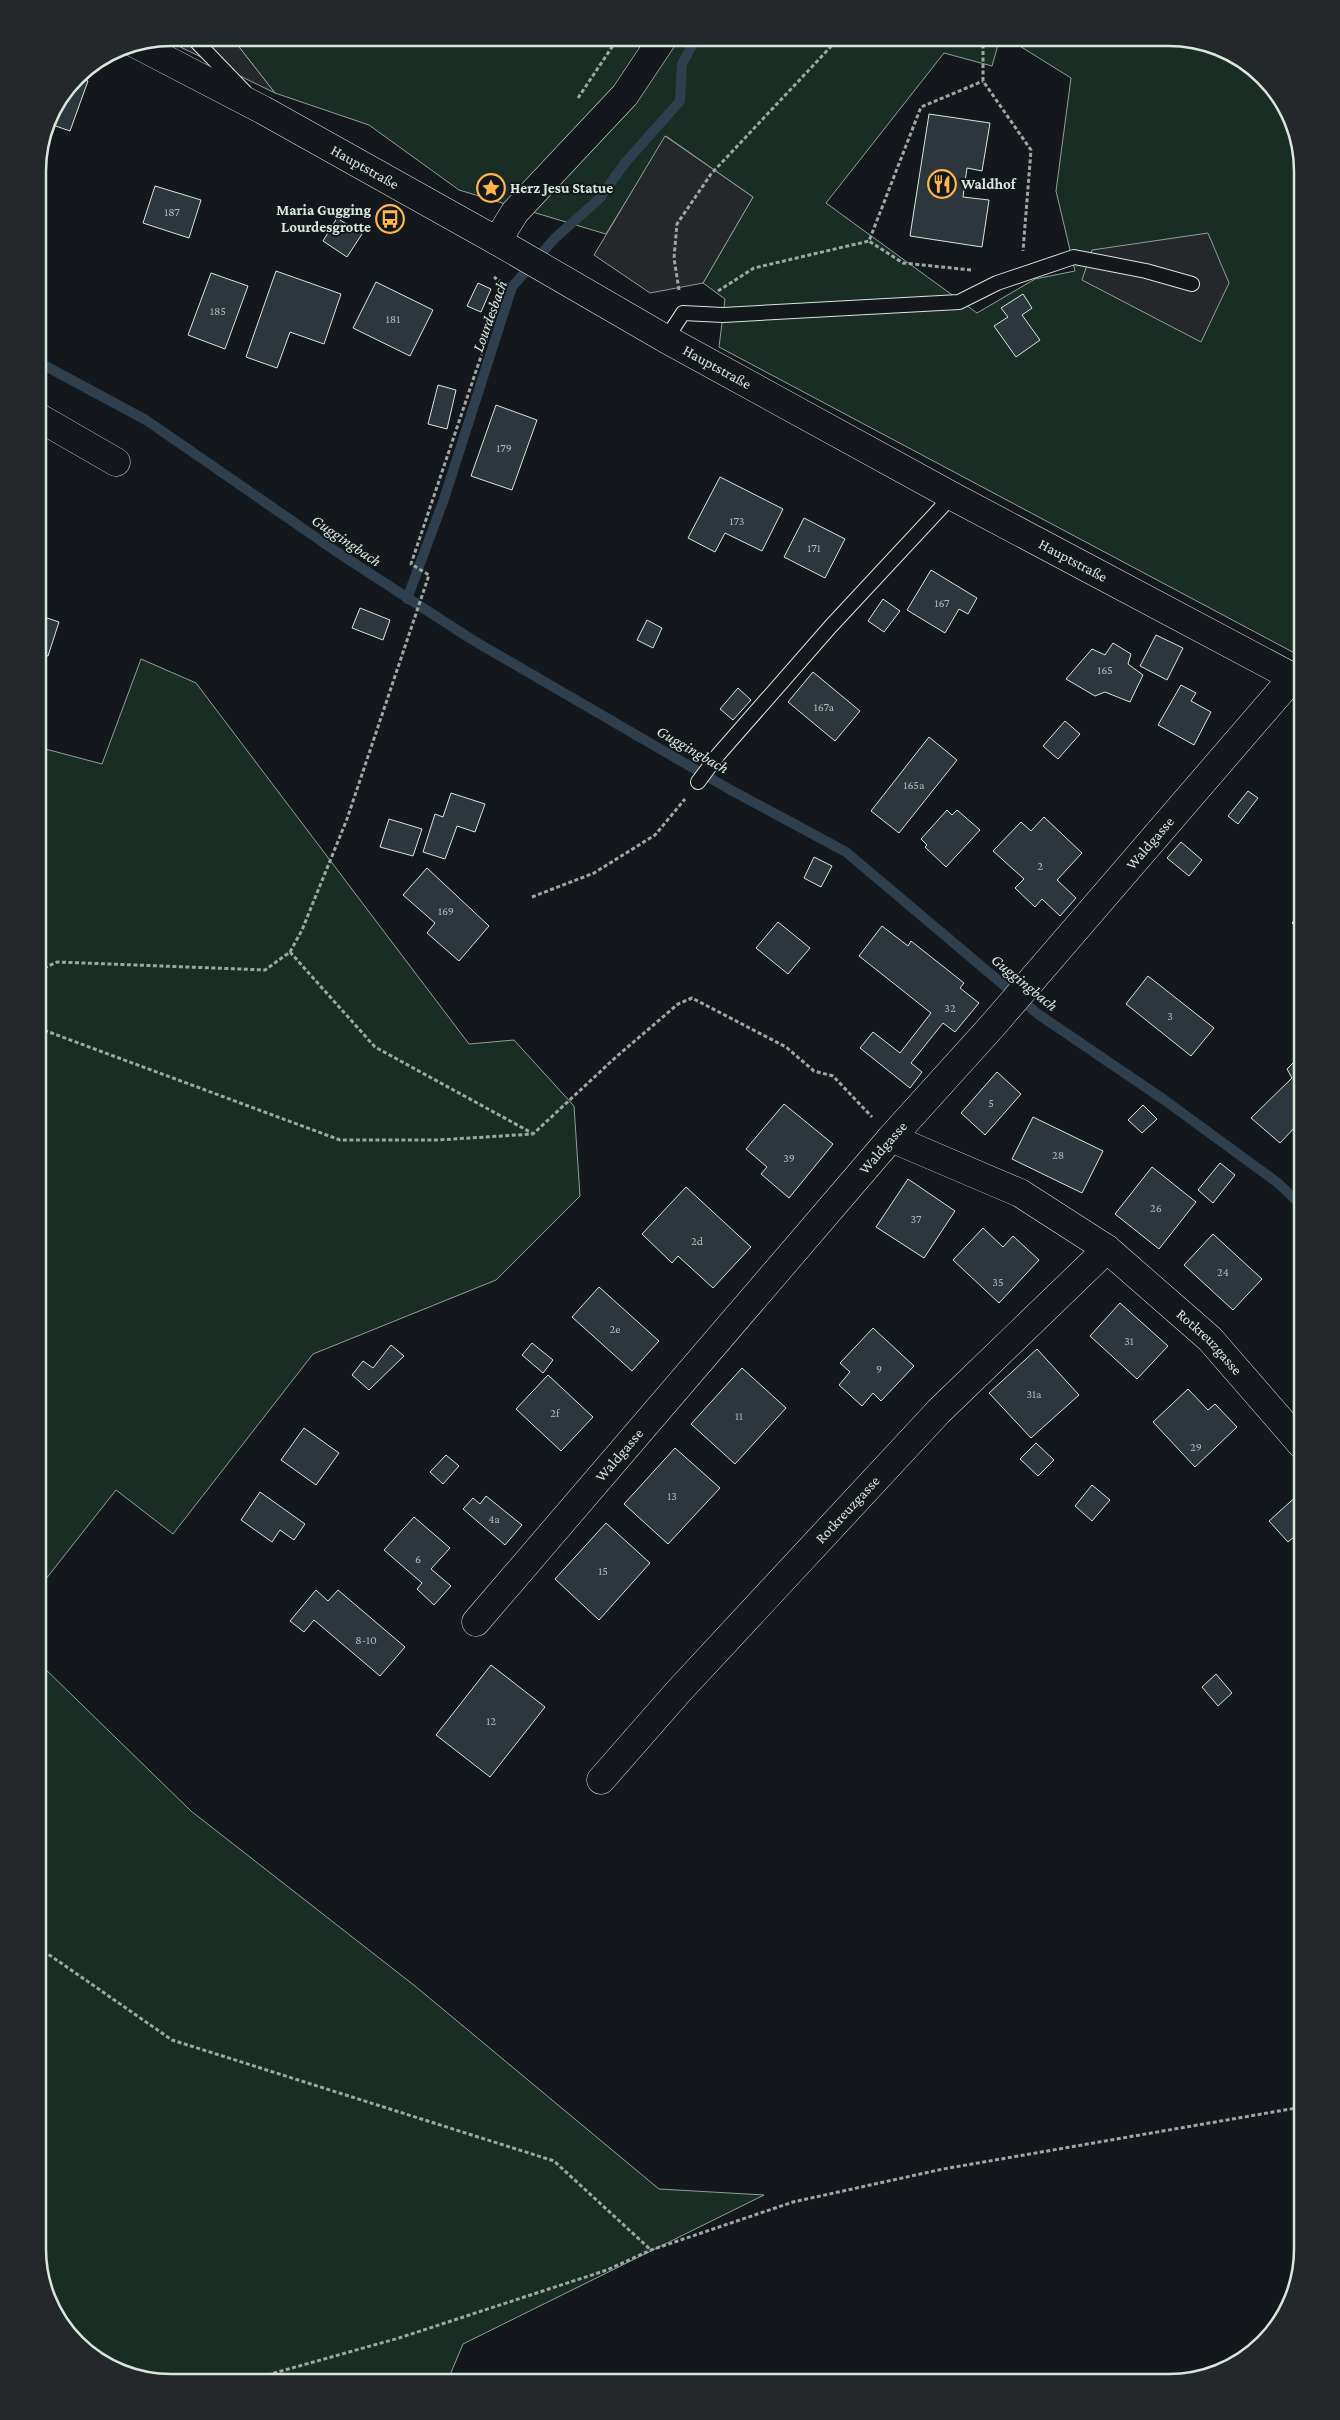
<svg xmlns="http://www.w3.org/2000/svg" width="1340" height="2420" font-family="'Crimson Pro',serif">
  <rect width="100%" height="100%" fill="#14181c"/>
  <path fill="#1a2d24" stroke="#939e99" d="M 232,38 L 1000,38 L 992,66 L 944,53 L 826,203 L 977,313 L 1035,279 L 1075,271 L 1056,191 L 1071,78 L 1007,38 L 1178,38 L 1243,60 L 1292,120 L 1302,171 L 1302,657 L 719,347 L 725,299 L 703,283 L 753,197 L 666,136 L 606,234 L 459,190 L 369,125 L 275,93 Z
    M 141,659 L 196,683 L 469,1044 L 514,1040 L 574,1106 L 580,1196 L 496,1280 L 313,1354 L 173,1534 L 116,1490 L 38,1589 L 38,747 L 102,764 Z
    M 38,1662 L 191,1811 L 415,1986 L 659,2189 L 764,2195 L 463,2344 L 447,2382 L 163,2382 L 97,2360 L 48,2300 L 38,2249 Z"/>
  <path fill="#24282b" stroke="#939e99" d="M 171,38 L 232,38 L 275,93 L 164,39 Z
    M 665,136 L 753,197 L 703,283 L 650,293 L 594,255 Z
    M 1208,233 L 1229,283 L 1201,342 L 1082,280 L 1092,250 Z"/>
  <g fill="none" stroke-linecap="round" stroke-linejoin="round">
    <path stroke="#2f3f4d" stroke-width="10" d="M 38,362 L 146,420 L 337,552 L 471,639 L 729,789 L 846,852 L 1038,1014 L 1163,1099 L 1278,1183 L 1302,1206
      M 407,599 L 444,499 L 512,287 L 555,238 L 599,199 L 625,163 L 680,101 L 682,64 L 696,38"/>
  </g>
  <path fill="#2c363c" stroke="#d8e6dc" d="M 76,77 L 88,81 L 70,131 L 47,123 Z
    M 929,114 L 990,123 L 982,171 L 967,168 L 963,197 L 989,200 L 982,247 L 910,236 Z
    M 155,186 L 201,200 L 189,238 L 143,223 Z
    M 337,218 L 362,234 L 347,257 L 323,241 Z
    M 276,271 L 341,294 L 324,344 L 290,332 L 277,368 L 246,357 Z
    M 211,273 L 248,286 L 225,349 L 188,335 Z
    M 376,282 L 433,310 L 410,356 L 353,328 Z
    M 478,283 L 491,289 L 481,312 L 467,306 Z
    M 1023,294 L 1032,308 L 1022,315 L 1040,340 L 1016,357 L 994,326 L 1008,317 L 1001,308 Z
    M 438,385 L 456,390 L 447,429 L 428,424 Z
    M 496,405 L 537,420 L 512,490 L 471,476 Z
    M 720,477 L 783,509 L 762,551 L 725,533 L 715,552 L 688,538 Z
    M 804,518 L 845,539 L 825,578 L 784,557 Z
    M 931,570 L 977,598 L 968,614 L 959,609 L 945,633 L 907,610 Z
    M 883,599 L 900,611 L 884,632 L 868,621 Z
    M 360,608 L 390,620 L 383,640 L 352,628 Z
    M 38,615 L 59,622 L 48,656 L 38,653 Z
    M 647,620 L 662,628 L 653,648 L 637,640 Z
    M 1156,635 L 1183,648 L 1167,680 L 1140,666 Z
    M 1113,643 L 1131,654 L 1128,664 L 1143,675 L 1130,702 L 1105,692 L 1095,696 L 1066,679 L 1092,649 L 1105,655 Z
    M 813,672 L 860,711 L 835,741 L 788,702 Z
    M 1181,685 L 1196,693 L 1191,701 L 1211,712 L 1194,745 L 1158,725 Z
    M 738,688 L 751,700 L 733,720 L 720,709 Z
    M 1065,721 L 1080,734 L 1058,759 L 1043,746 Z
    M 929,737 L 957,760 L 899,833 L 871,811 Z
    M 1248,791 L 1258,798 L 1238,824 L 1228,816 Z
    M 451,793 L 485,804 L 475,832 L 457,826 L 445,859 L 423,852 L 435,814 L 443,817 Z
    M 947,810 L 952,815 L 957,810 L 980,830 L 946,867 L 925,847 L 927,845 L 921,839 Z
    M 1044,817 L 1082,853 L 1057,880 L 1076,898 L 1060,916 L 1042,899 L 1035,907 L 1015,888 L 1024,879 L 993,851 L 1021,822 L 1031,831 Z
    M 389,819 L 422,829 L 413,856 L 380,847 Z
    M 1181,842 L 1202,860 L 1189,876 L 1167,858 Z
    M 814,857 L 832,866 L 821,887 L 804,878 Z
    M 427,868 L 489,926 L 459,961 L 427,933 L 435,923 L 403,895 Z
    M 1302,910 L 1302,932 L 1292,923 Z
    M 778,922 L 810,948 L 788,974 L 756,948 Z
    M 882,926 L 908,946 L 911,941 L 964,983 L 960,988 L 979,1003 L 955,1032 L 943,1023 L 911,1063 L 922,1072 L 910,1088 L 860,1048 L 873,1032 L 900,1053 L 931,1013 L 859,956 Z
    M 1148,976 L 1214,1028 L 1191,1056 L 1126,1004 Z
    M 1302,1054 L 1302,1127 L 1298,1124 L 1280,1143 L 1251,1118 L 1292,1078 L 1287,1069 Z
    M 997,1072 L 1021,1094 L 985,1135 L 961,1113 Z
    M 784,1104 L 833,1144 L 789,1198 L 761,1174 L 767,1167 L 746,1149 Z
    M 1143,1105 L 1157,1119 L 1142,1133 L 1128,1120 Z
    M 1033,1117 L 1103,1151 L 1082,1193 L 1012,1159 Z
    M 1220,1163 L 1235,1175 L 1213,1203 L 1198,1190 Z
    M 1152,1167 L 1196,1202 L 1159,1249 L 1115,1214 Z
    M 908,1179 L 955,1211 L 924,1258 L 876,1227 Z
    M 686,1187 L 751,1247 L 713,1288 L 678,1256 L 672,1263 L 642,1234 Z
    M 983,1228 L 1003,1247 L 1013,1236 L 1039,1260 L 999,1303 L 953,1260 Z
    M 1213,1234 L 1262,1279 L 1233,1310 L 1184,1265 Z
    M 599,1287 L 659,1341 L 632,1371 L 572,1317 Z
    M 1120,1303 L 1168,1346 L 1137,1379 L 1090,1336 Z
    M 873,1328 L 914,1366 L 881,1401 L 873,1393 L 862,1406 L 839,1385 L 850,1372 L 840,1363 Z
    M 532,1343 L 553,1360 L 543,1373 L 522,1355 Z
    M 391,1345 L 404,1356 L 369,1390 L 352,1375 L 363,1361 L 373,1368 Z
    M 1037,1349 L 1079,1395 L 1031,1438 L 989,1393 Z
    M 742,1368 L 786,1408 L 735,1464 L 691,1424 Z
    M 548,1375 L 593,1417 L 561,1451 L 516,1409 Z
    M 1302,1378 L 1302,1392 L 1296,1383 Z
    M 1188,1389 L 1208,1410 L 1215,1404 L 1237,1427 L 1195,1467 L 1153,1422 Z
    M 304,1428 L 339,1453 L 316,1485 L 281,1460 Z
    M 1036,1443 L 1054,1460 L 1038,1476 L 1020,1459 Z
    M 675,1448 L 720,1488 L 668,1544 L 624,1504 Z
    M 446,1455 L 459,1466 L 443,1484 L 430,1472 Z
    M 1092,1485 L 1110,1500 L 1092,1521 L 1075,1506 Z
    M 260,1492 L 305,1524 L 294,1540 L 280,1530 L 272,1542 L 241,1520 Z
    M 1300,1493 L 1302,1496 L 1302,1530 L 1288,1542 L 1269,1521 Z
    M 486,1496 L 522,1525 L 505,1545 L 463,1509 L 473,1498 L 480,1504 Z
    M 414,1517 L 450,1548 L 431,1569 L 451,1586 L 434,1605 L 417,1589 L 422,1583 L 384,1550 Z
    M 606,1523 L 650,1563 L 599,1620 L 555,1579 Z
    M 316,1590 L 328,1601 L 338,1590 L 405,1647 L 380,1676 L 314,1620 L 304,1632 L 290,1621 Z
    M 491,1665 L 545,1707 L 490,1777 L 436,1735 Z
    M 1216,1674 L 1232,1693 L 1218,1706 L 1202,1687 Z"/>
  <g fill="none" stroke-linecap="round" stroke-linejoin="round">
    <defs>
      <path id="lane" d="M 193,38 L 245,92
        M 666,339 L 683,313 L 723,315 L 959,302 L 997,283 L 1074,257 L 1146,271 L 1192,284
        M 698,782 L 718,755 L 831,626 L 952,496"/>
      <g id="street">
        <path d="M 497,241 L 515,212 L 625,95 L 663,38"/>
        <path d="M 38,417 L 116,462"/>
        <path id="s1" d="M 891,1138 L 1020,1193 L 1107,1249 L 1210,1339 L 1302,1445"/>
        <path id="s2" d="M 476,1622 L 891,1138 L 994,1024 L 1293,677"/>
        <path id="s3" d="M 601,1780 L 678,1692 L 939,1411 L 1107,1249"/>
      </g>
      <g id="primary">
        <path id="s4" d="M 136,44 L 263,110 L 497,241 L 666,339 L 952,496 L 1302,682"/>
      </g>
    </defs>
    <use href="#lane" stroke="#d8e6dc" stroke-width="16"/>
    <use href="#street" stroke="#d8e6dc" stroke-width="29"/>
    <use href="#primary" stroke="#d8e6dc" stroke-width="29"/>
    <path stroke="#9da8a2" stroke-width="3" stroke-dasharray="4 2.5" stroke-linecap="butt" d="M 983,38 L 983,81 L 1031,150 L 1023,251
      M 578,98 L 618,38
      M 971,270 L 903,263 L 869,241 L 921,107 L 983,81
      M 679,290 L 674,258 L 677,224 L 711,174 L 839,38
      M 718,291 L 754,268 L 869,241
      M 532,897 L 594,873 L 655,835 L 685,799
      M 290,952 L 375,1047 L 532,1133
      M 38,971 L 57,962 L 265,970 L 290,952 L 302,930 L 347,819 L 429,575 L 411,564 L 505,285 L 494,277
      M 38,1028 L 340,1140 L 438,1140 L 533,1134 L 616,1057 L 678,1004 L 692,998 L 786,1047 L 814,1071 L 833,1076 L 872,1117
      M 38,1947 L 172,2040 L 554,2161 L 651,2250
      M 242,2382 L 399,2338 L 607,2270 L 651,2250 L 793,2202 L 943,2169 L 1302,2107"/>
    <use href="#lane" stroke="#14181c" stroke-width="14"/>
    <use href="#street" stroke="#14181c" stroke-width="28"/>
    <use href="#primary" stroke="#14181c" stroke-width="28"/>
  </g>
  <defs>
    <symbol id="restaurant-ring" viewBox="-11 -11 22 22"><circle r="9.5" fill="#14181c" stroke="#ffb74d" stroke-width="1.5"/><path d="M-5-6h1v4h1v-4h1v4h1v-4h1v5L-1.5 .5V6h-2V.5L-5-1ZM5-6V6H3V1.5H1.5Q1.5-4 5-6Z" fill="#ffb74d"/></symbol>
    <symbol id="sight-ring" viewBox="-11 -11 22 22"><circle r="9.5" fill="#14181c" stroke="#ffb74d" stroke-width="1.5"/><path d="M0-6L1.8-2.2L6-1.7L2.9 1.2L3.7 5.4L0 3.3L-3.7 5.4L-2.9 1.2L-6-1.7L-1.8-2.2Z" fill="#ffb74d"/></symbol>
    <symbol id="bus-ring" viewBox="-11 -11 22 22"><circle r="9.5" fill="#14181c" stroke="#ffb74d" stroke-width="1.5"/><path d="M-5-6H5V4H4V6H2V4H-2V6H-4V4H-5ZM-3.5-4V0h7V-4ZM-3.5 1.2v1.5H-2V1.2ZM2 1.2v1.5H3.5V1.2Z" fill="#ffb74d"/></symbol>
  </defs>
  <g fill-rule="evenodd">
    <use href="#restaurant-ring" x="926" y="168" width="32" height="32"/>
    <use href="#sight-ring" x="475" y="172" width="32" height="32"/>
    <use href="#bus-ring" x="374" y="203" width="32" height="32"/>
  </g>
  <g text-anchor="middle" stroke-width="4" stroke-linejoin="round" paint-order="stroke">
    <g font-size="12" fill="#adbab4">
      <text x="172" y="216">187</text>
      <text x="218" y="315">185</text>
      <text x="393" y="323">181</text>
      <text x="504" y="452">179</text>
      <text x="737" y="525">173</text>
      <text x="814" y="552">171</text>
      <text x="942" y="607">167</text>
      <text x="1105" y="674">165</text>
      <text x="824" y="711">167a</text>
      <text x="914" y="789">165a</text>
      <text x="1040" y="870">2</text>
      <text x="446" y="915">169</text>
      <text x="950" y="1012">32</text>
      <text x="1170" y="1020">3</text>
      <text x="991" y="1107">5</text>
      <text x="1058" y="1159">28</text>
      <text x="789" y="1162">39</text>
      <text x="1156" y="1212">26</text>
      <text x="916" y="1223">37</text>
      <text x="697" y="1245">2d</text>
      <text x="1223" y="1276">24</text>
      <text x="998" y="1286">35</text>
      <text x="615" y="1333">2e</text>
      <text x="1129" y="1345">31</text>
      <text x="879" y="1373">9</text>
      <text x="1034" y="1398">31a</text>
      <text x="555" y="1417">2f</text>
      <text x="739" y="1420">11</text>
      <text x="1196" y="1451">29</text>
      <text x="672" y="1500">13</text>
      <text x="494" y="1523">4a</text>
      <text x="418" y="1563">6</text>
      <text x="603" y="1575">15</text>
      <text x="366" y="1644">8-10</text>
      <text x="491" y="1725">12</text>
    </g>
    <g font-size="15" fill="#d8e6dc" stroke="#14181c">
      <text dy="5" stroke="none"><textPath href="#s4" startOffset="260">Hauptstraße</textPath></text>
      <text dy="5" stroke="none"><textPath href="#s4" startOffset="665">Hauptstraße</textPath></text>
      <text dy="5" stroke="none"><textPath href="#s4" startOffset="1070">Hauptstraße</textPath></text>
      <text dy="5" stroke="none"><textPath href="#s2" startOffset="1030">Waldgasse</textPath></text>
      <text dy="5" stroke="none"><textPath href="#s2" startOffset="625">Waldgasse</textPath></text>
      <text dy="5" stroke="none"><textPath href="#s1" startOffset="382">Rotkreuzgasse</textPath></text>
      <text dy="5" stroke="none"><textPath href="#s2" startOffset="220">Waldgasse</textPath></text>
      <text dy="5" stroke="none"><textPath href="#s3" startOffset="366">Rotkreuzgasse</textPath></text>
    </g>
    <g font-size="15" font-weight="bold" fill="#d8e6dc" stroke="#14181c" text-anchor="start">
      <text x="961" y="189">Waldhof</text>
      <text x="510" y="193">Herz Jesu Statue</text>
      <text x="371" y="215" text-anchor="end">Maria Gugging<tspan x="371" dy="17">Lourdesgrotte</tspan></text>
    </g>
    <g font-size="16" font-style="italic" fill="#d8e6dc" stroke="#14181c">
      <text transform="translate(489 316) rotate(-70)" y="6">Lourdesbach</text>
      <text transform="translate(347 540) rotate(34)" y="6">Guggingbach</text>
      <text transform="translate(693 749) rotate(30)" y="6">Guggingbach</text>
      <text transform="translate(1025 982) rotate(39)" y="6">Guggingbach</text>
    </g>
  </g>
  <path d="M0 0H1340V2420H0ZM171 46H1169A125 125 0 0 1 1294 171V2249A125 125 0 0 1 1169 2374H171A125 125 0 0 1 46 2249V171A125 125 0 0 1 171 46Z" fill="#24282b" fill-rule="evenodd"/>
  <path fill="none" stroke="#d8e6dc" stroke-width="2.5" d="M171 46H1169A125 125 0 0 1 1294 171V2249A125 125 0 0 1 1169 2374H171A125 125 0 0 1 46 2249V171A125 125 0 0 1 171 46Z"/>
</svg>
